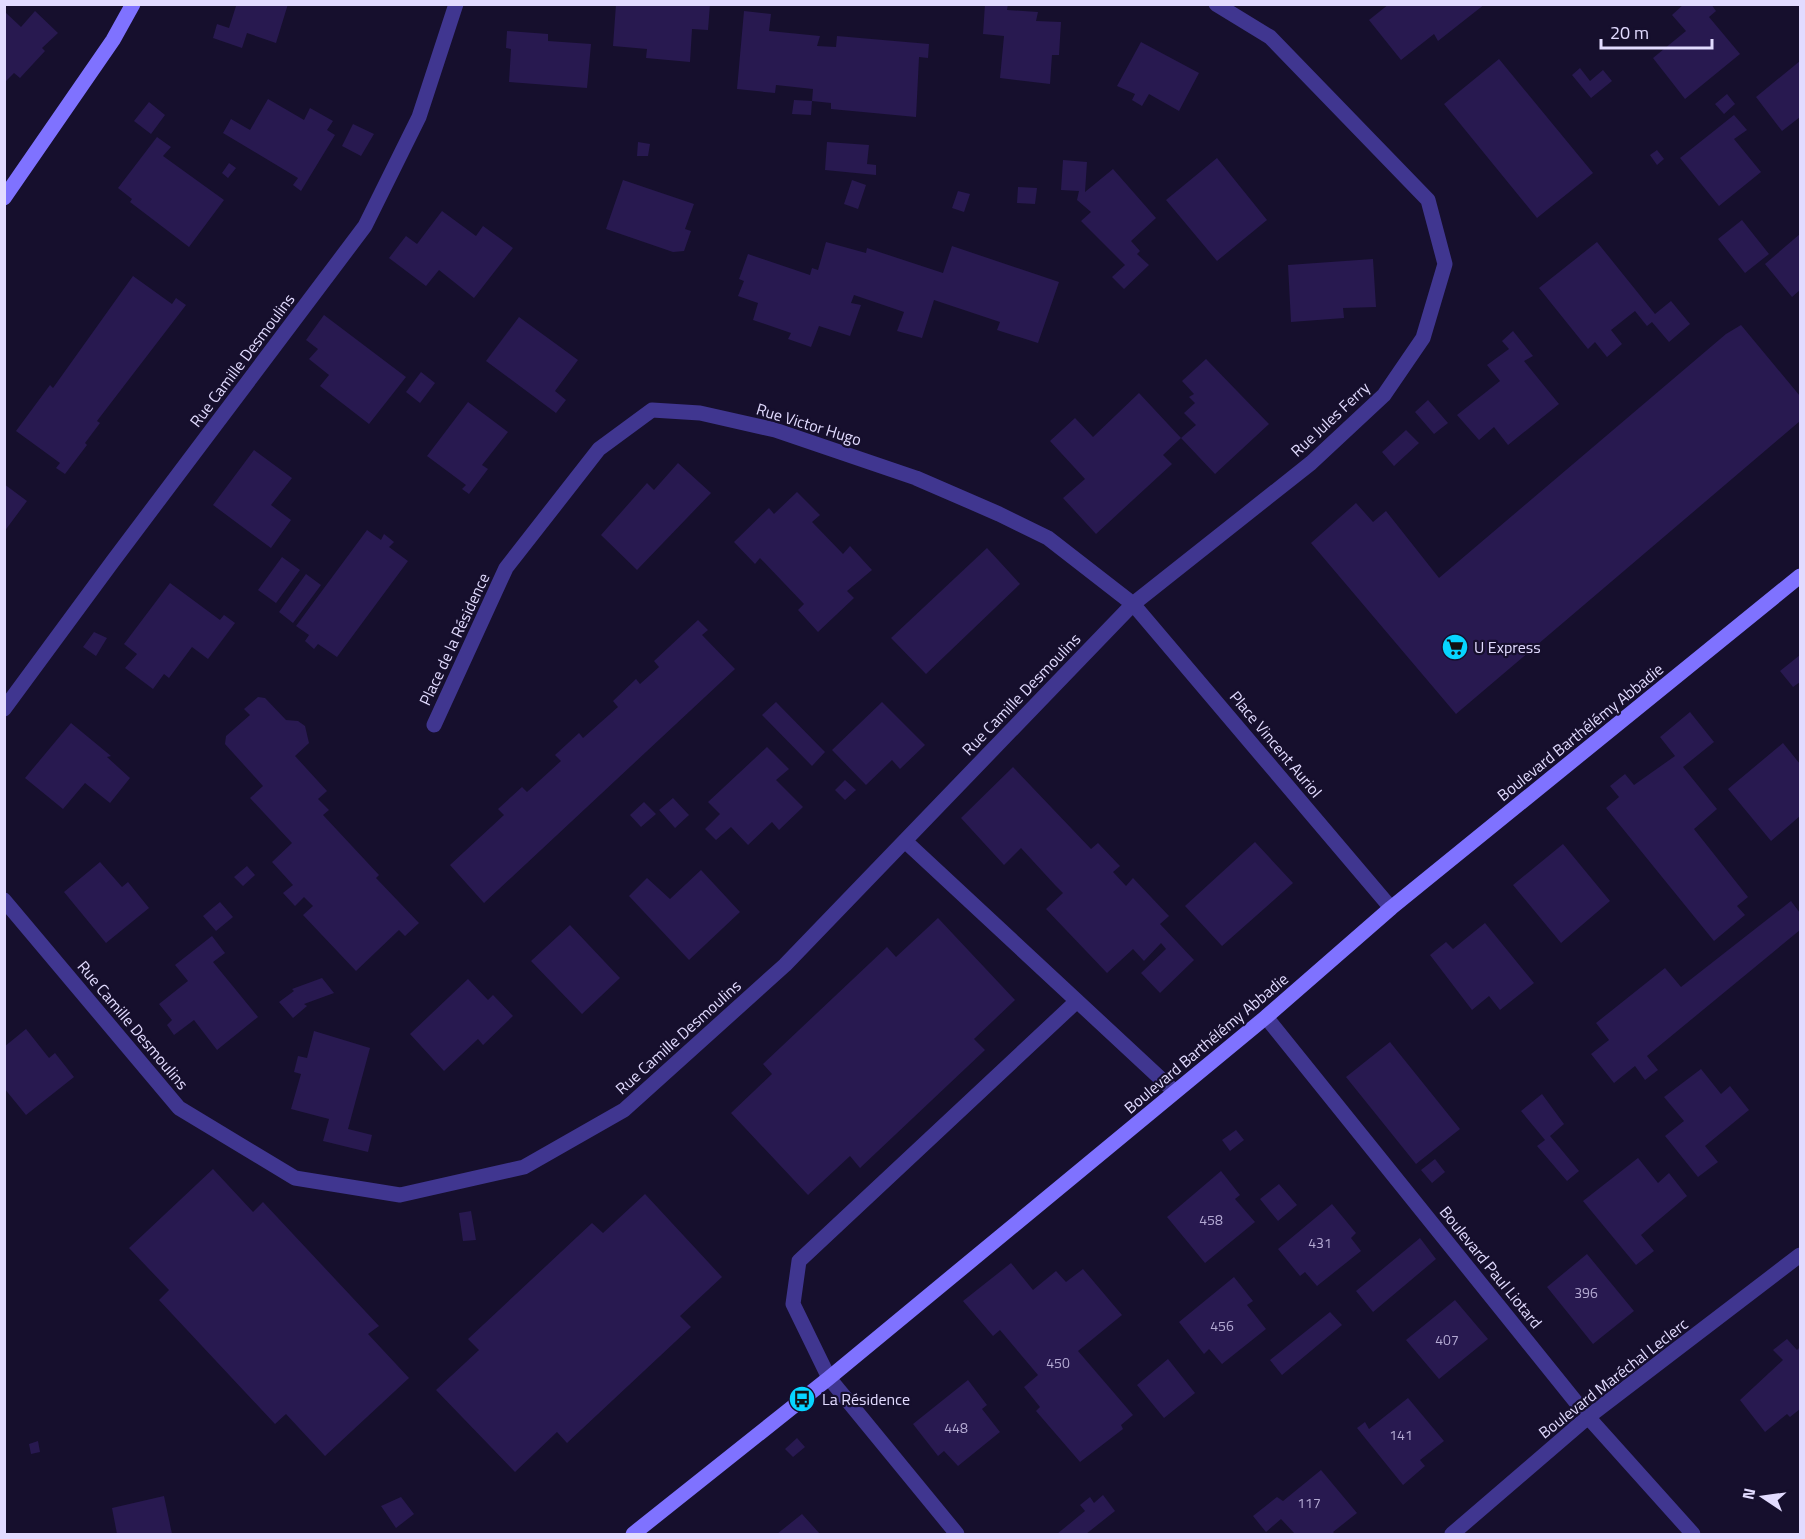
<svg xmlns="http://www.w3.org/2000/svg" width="1805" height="1539" font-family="'Titillium Web',sans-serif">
  <rect width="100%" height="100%" fill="#160f2d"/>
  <path fill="#281950" d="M 241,4 L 288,4 L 276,43 L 247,33 L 242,48 L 213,38 L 217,24 L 229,28 L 236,6 Z
    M 616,4 L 710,4 L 708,30 L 692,29 L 690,62 L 646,58 L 647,49 L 613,46 Z
    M 985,4 L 1008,4 L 1007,10 L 1038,12 L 1036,21 L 1061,22 L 1059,55 L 1052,55 L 1050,84 L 1000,78 L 1004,36 L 983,34 Z
    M 1389,4 L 1485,4 L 1438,41 L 1434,34 L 1401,60 L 1369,20 Z
    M 1684,4 L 1711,4 L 1716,11 L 1709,17 L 1740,54 L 1685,99 L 1653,58 L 1686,31 L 1672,15 Z
    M 4,11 L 21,27 L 35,11 L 58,33 L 42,48 L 45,51 L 20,78 L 14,73 L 4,83 Z
    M 744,11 L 771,14 L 769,31 L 820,36 L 817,46 L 836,47 L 837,36 L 929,44 L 928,58 L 919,57 L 916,117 L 831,109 L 831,103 L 812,101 L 813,89 L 776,85 L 775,93 L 737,89 Z
    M 507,31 L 548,34 L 548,41 L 591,44 L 587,88 L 509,82 L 511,49 L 506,48 Z
    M 1141,42 L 1199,73 L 1179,111 L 1149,94 L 1142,106 L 1132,100 L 1135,94 L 1117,86 Z
    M 1499,59 L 1593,173 L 1537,218 L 1444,104 Z
    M 1800,61 L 1800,117 L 1782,131 L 1756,97 Z
    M 1580,68 L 1590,81 L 1603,70 L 1612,81 L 1591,98 L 1572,75 Z
    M 1727,94 L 1735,104 L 1724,114 L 1715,104 Z
    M 268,99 L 304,120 L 310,108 L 333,121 L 327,130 L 335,135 L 301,191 L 293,185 L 298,178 L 223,133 L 231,119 L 250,130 Z
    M 794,100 L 812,101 L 811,115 L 792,114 Z
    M 149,102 L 165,115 L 151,134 L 134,121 Z
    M 1734,115 L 1747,130 L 1734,139 L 1761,172 L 1719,206 L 1680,158 Z
    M 353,124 L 374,134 L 361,156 L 342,146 Z
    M 157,137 L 171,147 L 163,156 L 224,200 L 189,247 L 130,202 L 132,199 L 118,188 Z
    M 638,142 L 650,144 L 648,156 L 637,156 Z
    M 827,142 L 869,145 L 867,164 L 876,165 L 876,175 L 825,170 Z
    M 1657,150 L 1664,159 L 1657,165 L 1650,155 Z
    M 1217,158 L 1267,220 L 1217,261 L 1166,200 Z
    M 1063,160 L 1087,162 L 1085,192 L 1113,169 L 1156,218 L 1131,241 L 1140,251 L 1137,254 L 1149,265 L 1124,289 L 1112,277 L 1125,265 L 1081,221 L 1091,212 L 1077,200 L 1079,191 L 1061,190 Z
    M 229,163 L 236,168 L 228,178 L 222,173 Z
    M 623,180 L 694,204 L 685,229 L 691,231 L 684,251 L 673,252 L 606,229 Z
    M 852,180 L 866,185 L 858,209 L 844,204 Z
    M 1018,187 L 1037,188 L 1035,204 L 1017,203 Z
    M 958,191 L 970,194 L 964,212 L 952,208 Z
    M 442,211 L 476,236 L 483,226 L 513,248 L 474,298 L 439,270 L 426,286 L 389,258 L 406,236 L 417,244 Z
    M 1742,220 L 1769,254 L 1745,273 L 1718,239 Z
    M 1800,234 L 1800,290 L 1792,297 L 1765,264 Z
    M 826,242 L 866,253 L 867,248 L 943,273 L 952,246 L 1059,282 L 1038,343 L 997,330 L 1000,322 L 934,300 L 922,338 L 897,331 L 904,312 L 854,295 L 851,303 L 861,305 L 850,336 L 819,326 L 811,347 L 788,339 L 791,333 L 753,320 L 758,303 L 738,296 L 744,281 L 739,279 L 748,254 L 810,275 L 812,268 L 818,270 Z
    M 1597,242 L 1655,314 L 1671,301 L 1690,324 L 1669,342 L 1652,322 L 1647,326 L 1635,311 L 1611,330 L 1622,344 L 1607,357 L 1595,342 L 1588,349 L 1539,288 Z
    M 1373,259 L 1376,307 L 1343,308 L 1344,318 L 1291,322 L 1288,265 Z
    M 133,276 L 172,304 L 176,298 L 186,305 L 97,421 L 100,423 L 85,443 L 87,445 L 65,474 L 56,468 L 60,463 L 16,431 L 50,385 L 53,388 Z
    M 324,315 L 406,377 L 369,424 L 320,386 L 329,375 L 309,359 L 318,349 L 306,340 Z
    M 519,317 L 578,360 L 555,391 L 566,400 L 556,413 L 486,361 Z
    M 1741,325 L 1800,396 L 1800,421 L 1456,714 L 1311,543 L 1356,503 L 1373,522 L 1386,511 L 1439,578 L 1726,334 Z
    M 1513,331 L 1533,356 L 1524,361 L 1559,404 L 1508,445 L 1494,427 L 1479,440 L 1457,415 L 1500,381 L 1487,365 L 1509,349 L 1502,341 Z
    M 1206,359 L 1269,424 L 1215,474 L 1181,438 L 1163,455 L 1172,464 L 1096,534 L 1063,498 L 1085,479 L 1050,441 L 1075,418 L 1093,437 L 1139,393 L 1181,438 L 1196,425 L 1184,413 L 1195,403 L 1189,397 L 1194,394 L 1182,381 Z
    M 421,372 L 435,383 L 420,403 L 406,392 Z
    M 1428,400 L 1448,423 L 1434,434 L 1415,412 Z
    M 468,402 L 508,432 L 482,465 L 488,469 L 469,494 L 462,489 L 466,485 L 427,456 Z
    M 1406,430 L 1419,443 L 1394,466 L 1382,452 Z
    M 254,450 L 292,478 L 271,505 L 291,520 L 271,548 L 213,505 Z
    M 678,463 L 711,493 L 637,570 L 601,535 L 647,483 L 654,490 Z
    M 4,484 L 27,501 L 4,532 Z
    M 797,492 L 820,515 L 812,522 L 843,554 L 850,546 L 872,570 L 847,591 L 854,598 L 818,632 L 798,610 L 804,604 L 760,558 L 755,564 L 734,542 L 769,508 L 774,514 Z
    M 367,530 L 381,540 L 384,534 L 394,542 L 389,547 L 408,561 L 337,657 L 318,644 L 314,649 L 305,641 L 309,635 L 296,626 Z
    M 987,548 L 1020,584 L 926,674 L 891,638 Z
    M 282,557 L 300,570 L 276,603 L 258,590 Z
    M 306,574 L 321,585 L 293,623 L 279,612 Z
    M 170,583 L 220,620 L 224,615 L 235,623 L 208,659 L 192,647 L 169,678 L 164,674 L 153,689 L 125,668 L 137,654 L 124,644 Z
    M 698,620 L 708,630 L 702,635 L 735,669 L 484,903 L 450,865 L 504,815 L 498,809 L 522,787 L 527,792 L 561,761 L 555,755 L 579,733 L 583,738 L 618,707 L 613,701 L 636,679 L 640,684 L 659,667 L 654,661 Z
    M 94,632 L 107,638 L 96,656 L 83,647 Z
    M 1800,655 L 1800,682 L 1793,687 L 1780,671 Z
    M 258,697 L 265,698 L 286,720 L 298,721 L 305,726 L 309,743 L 295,756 L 327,791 L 318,799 L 329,810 L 323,815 L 379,875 L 376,878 L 419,923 L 405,936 L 399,930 L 356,971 L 303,915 L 313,906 L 304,897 L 295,906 L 283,893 L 293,885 L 272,862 L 292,843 L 250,798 L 263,786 L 225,744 L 226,736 L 250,715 L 244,709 Z
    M 776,702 L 825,752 L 812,766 L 762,715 Z
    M 882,702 L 925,745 L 900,769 L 892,760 L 866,785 L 832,750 Z
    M 1690,712 L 1714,742 L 1683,767 L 1717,809 L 1694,829 L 1748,897 L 1737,906 L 1745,915 L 1714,941 L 1606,808 L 1619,797 L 1610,786 L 1625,774 L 1634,785 L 1675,756 L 1660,737 Z
    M 71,723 L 111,756 L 107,757 L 130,778 L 110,803 L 85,783 L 63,809 L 25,778 Z
    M 1783,743 L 1800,764 L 1800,816 L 1771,841 L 1728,789 Z
    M 767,747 L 789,769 L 776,780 L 803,807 L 779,830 L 772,822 L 748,845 L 731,827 L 716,840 L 705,829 L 720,814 L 708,802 Z
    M 1013,767 L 1091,849 L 1098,843 L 1120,866 L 1113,872 L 1126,886 L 1133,878 L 1169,916 L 1160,924 L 1194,960 L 1160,993 L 1141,973 L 1166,949 L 1161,943 L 1144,961 L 1133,949 L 1107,973 L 1046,909 L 1063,893 L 1055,885 L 1021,848 L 1004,865 L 961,818 Z
    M 845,780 L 856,790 L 845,800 L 835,790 Z
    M 673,798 L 689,815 L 675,828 L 659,810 Z
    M 644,802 L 656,814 L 641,827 L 630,815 Z
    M 1255,842 L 1293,883 L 1222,946 L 1185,906 Z
    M 1563,844 L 1610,901 L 1561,943 L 1513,885 Z
    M 100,862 L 122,887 L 128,882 L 149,908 L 106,943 L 64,892 Z
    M 247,866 L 255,875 L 243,886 L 234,877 Z
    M 701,870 L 740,912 L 689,960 L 629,896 L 647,878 L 670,899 Z
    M 1791,901 L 1800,913 L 1800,930 L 1647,1056 L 1658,1070 L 1645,1080 L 1635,1066 L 1614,1083 L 1591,1054 L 1609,1040 L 1596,1023 L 1665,968 L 1681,987 Z
    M 220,902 L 233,917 L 216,931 L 203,916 Z
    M 938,918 L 1015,1000 L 974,1039 L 985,1050 L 860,1168 L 850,1156 L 808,1195 L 731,1113 L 772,1074 L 763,1064 L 887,947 L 896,957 Z
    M 1485,923 L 1534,983 L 1500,1010 L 1489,996 L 1472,1010 L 1430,955 L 1446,942 L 1453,949 Z
    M 570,925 L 620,978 L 582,1014 L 531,961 Z
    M 212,936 L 225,953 L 213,962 L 258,1017 L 217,1050 L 194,1020 L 174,1035 L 167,1025 L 172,1020 L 159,1004 L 188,981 L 175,965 Z
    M 322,978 L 334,993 L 304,1004 L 307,1006 L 293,1018 L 279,1002 L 294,991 L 292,989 Z
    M 468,979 L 488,1000 L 493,995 L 513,1016 L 483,1045 L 478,1039 L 444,1071 L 410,1034 Z
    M 26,1029 L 49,1058 L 55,1053 L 74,1077 L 26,1115 L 4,1088 L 4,1047 Z
    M 314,1031 L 370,1048 L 348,1129 L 372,1135 L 368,1152 L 323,1141 L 329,1119 L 291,1109 L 301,1074 L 294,1072 L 298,1056 L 307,1058 Z
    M 1390,1042 L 1460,1129 L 1416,1164 L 1346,1077 Z
    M 1701,1069 L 1721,1094 L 1730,1086 L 1749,1110 L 1705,1146 L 1718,1162 L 1698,1177 L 1665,1136 L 1684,1121 L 1664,1097 Z
    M 1542,1094 L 1564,1124 L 1550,1136 L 1579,1171 L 1567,1181 L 1537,1146 L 1545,1140 L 1521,1111 Z
    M 1236,1130 L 1244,1140 L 1230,1151 L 1222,1140 Z
    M 1638,1158 L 1658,1183 L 1669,1173 L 1687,1196 L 1641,1235 L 1654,1251 L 1636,1265 L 1583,1201 Z
    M 1435,1159 L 1445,1172 L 1432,1183 L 1421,1170 Z
    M 213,1169 L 253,1212 L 263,1202 L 379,1326 L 368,1334 L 409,1378 L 325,1456 L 286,1414 L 275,1424 L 159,1300 L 169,1290 L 129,1248 Z
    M 1221,1171 L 1240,1195 L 1235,1199 L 1255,1222 L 1205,1263 L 1167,1217 Z
    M 1279,1184 L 1297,1205 L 1278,1221 L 1260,1199 Z
    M 645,1194 L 722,1277 L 680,1316 L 691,1327 L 567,1443 L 557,1432 L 515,1472 L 436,1390 L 479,1350 L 468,1339 L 592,1223 L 603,1233 Z
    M 1332,1204 L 1356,1233 L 1351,1238 L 1361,1251 L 1317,1286 L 1305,1272 L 1300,1276 L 1278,1249 Z
    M 471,1211 L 476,1240 L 463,1241 L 459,1213 Z
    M 1420,1238 L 1436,1259 L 1373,1312 L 1356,1291 Z
    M 1587,1254 L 1634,1311 L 1593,1344 L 1547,1287 Z
    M 1011,1263 L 1033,1290 L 1056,1271 L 1066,1282 L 1083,1269 L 1122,1315 L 1078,1351 L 1133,1415 L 1121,1425 L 1123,1429 L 1080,1462 L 1036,1411 L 1040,1407 L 1024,1387 L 1038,1375 L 1000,1330 L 993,1336 L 963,1301 Z
    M 1234,1277 L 1253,1301 L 1247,1305 L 1266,1329 L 1222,1364 L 1209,1349 L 1204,1354 L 1179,1322 Z
    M 1455,1300 L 1488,1339 L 1439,1379 L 1406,1340 Z
    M 1330,1312 L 1342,1325 L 1282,1375 L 1270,1360 Z
    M 1787,1339 L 1797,1350 L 1800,1347 L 1800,1409 L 1790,1417 L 1787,1414 L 1765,1432 L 1740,1400 L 1783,1360 L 1773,1350 Z
    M 1168,1359 L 1195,1393 L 1164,1418 L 1137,1385 Z
    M 968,1380 L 987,1405 L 982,1409 L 1000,1432 L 958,1466 L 944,1451 L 938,1456 L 913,1424 Z
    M 1408,1398 L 1444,1441 L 1420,1460 L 1425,1466 L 1403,1485 L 1357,1428 L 1365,1422 L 1369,1429 Z
    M 797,1438 L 805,1447 L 793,1457 L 785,1449 Z
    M 38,1441 L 40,1452 L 31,1454 L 29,1444 Z
    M 1321,1470 L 1357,1513 L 1333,1532 L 1335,1534 L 1295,1534 L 1281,1519 L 1266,1532 L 1253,1516 L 1277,1497 L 1283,1501 Z
    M 1103,1495 L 1115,1511 L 1086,1534 L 1057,1534 L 1085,1511 L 1080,1505 L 1090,1497 L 1094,1503 Z
    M 164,1496 L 172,1534 L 117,1534 L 112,1508 Z
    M 401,1497 L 414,1514 L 396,1528 L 381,1506 Z
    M 802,1514 L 820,1534 L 777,1534 Z"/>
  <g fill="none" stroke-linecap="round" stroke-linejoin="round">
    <path stroke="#403690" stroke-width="15" d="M 905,841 L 1175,1092
      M 829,1378 L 793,1304 L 799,1261 L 1077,1001"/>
    <path stroke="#403690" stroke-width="15" d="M 4,709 L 113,561 L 365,226 L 419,117 L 456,4
      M 434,725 L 506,568 L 599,449 L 652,410 L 700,413 L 775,430 L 916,478 L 999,514 L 1048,538 L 1133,604 L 1391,908
      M 4,900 L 179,1108 L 295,1178 L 400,1195 L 524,1167 L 624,1110 L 785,965 L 1133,604 L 1311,463 L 1384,395 L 1423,338 L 1445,264 L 1428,200 L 1270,37 L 1216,4
      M 1266,1017 L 1588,1417 L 1693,1534
      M 829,1378 L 957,1534
      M 1452,1534 L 1588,1417 L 1800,1255"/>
    <path stroke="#7f72ff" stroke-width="15" d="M 4,198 L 113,40 L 133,4
      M 633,1534 L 829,1378 L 1266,1017 L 1391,908 L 1800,576"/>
  </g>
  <defs>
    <symbol id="supermarket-disc" viewBox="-11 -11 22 22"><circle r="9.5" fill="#07d5ff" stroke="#160f2d"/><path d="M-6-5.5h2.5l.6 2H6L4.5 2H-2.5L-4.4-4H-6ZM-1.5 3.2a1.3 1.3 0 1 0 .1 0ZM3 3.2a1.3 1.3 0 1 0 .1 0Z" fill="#111"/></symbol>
    <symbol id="bus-disc" viewBox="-11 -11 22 22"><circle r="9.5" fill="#07d5ff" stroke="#160f2d"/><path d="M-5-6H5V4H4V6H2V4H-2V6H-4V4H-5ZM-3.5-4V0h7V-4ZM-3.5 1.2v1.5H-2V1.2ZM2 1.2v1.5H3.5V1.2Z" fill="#111"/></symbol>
  </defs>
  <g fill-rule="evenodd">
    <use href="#supermarket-disc" x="1440" y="632" width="30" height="30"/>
    <use href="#bus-disc" x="787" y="1384" width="30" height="30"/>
  </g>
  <g text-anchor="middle" stroke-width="4.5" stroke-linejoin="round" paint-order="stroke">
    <g font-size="14" fill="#b4aad3">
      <text x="1211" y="1225">458</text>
      <text x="1320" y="1248">431</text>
      <text x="1586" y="1298">396</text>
      <text x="1222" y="1331">456</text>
      <text x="1447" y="1345">407</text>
      <text x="1058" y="1368">450</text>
      <text x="956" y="1433">448</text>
      <text x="1401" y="1440">141</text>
      <text x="1309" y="1508">117</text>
    </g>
    <g font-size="16" fill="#e2dbff" stroke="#160f2d">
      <text transform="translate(242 360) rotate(-53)" y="6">Rue Camille Desmoulins</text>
      <text transform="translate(1330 419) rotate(-43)" y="6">Rue Jules Ferry</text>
      <text transform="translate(809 424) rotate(17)" y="6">Rue Victor Hugo</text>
      <text transform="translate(454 639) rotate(-65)" y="6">Place de la Résidence</text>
      <text transform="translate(1021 694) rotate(-46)" y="6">Rue Camille Desmoulins</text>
      <text transform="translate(1580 732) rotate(-39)" y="6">Boulevard Barthélémy Abbadie</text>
      <text transform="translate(1276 744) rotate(50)" y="6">Place Vincent Auriol</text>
      <text transform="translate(133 1025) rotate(50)" y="6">Rue Camille Desmoulins</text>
      <text transform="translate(678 1037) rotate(-42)" y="6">Rue Camille Desmoulins</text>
      <text transform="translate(1206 1043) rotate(-40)" y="6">Boulevard Barthélémy Abbadie</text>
      <text transform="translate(1491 1267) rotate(51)" y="6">Boulevard Paul Liotard</text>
      <text transform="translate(1613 1378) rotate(-38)" y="6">Boulevard Maréchal Leclerc</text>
    </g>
    <g font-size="16" fill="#e2dbff" stroke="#160f2d" text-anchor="start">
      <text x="1474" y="653">U Express</text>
      <text x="822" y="1405">La Résidence</text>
    </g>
  </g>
  <rect width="1805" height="1539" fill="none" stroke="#e2dbff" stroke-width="12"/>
  <g transform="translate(1763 1497) rotate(283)" stroke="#160f2d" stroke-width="4.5" paint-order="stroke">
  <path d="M0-4.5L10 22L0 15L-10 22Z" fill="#e2dbff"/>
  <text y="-9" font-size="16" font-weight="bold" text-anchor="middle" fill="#e2dbff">N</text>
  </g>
  <path d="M1601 39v9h111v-9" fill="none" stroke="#e2dbff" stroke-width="3"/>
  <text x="1610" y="39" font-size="18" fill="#e2dbff" stroke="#160f2d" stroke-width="4.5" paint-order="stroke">20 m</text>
</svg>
